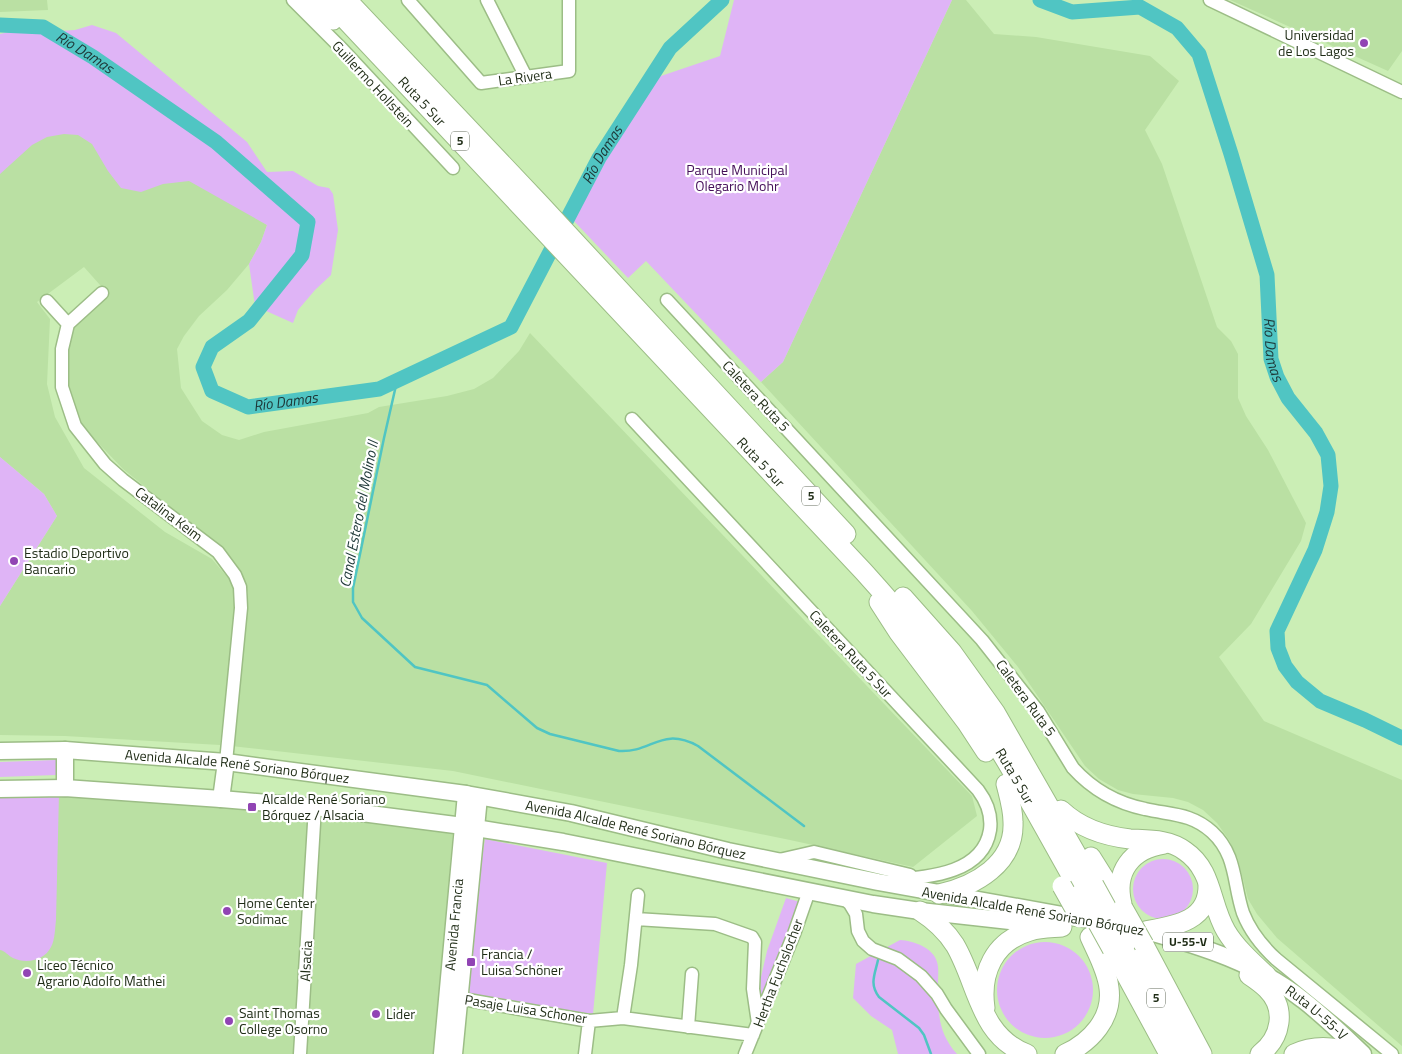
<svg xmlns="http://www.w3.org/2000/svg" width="1402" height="1054" font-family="'Titillium Web',sans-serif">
  <rect width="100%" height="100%" fill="#cbeeb5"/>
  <path fill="#bae0a3" d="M 0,0 L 47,0 L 48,10 L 0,12 Z
    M 952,0 L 966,0 L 994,34 L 1036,37 L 1150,56 L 1179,81 L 1145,130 L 1162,164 L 1217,327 L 1231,341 L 1238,354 L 1238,398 L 1246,416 L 1268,450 L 1306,523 L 1301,541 L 1251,624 L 1219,657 L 1264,721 L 1402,780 L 1402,1046 L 1277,938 L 1257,914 L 1248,899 L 1238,859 L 1229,840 L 1217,823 L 1203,810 L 1188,802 L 1173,798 L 1133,794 L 1118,790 L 1099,779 L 1085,766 L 1018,667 L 972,611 L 761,382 L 783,362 Z
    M 1230,0 L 1402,0 L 1402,51 L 1388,71 Z
    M 0,49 L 267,225 L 261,242 L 249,264 L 227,290 L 199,316 L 184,336 L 177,349 L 181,388 L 202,421 L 222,435 L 239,440 L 264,432 L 368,413 L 379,407 L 447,396 L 474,389 L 493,378 L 519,351 L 530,333 L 972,796 L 977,816 L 913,867 L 790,840 L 453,771 L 231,746 L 248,593 L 236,564 L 220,547 L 123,469 L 78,422 L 66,383 L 67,350 L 73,324 L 108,294 L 84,267 L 37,302 L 50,319 L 47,384 L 55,417 L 84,468 L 165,532 L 212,559 L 234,585 L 237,597 L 220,745 L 65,736 L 0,735 L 0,606 L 57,516 L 44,494 L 0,457 Z
    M 59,793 L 310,814 L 295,1054 L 0,1054 L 0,795 Z
    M 319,814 L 453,831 L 434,1054 L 306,1054 Z"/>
  <path fill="#dfb4f6" d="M 734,0 L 952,0 L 783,362 L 761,382 L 646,261 L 628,278 L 572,219 L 596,175 L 658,77 L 720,56 Z
    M 92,25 L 116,33 L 247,142 L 267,172 L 293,171 L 318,186 L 329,188 L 333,194 L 338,230 L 331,275 L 315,290 L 298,310 L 293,323 L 255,306 L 249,264 L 261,242 L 267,225 L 189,181 L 163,184 L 141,192 L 121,188 L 108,171 L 92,144 L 78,135 L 64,134 L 47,137 L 32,145 L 0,174 L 0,34 L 26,28 L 43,27 L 61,31 L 75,30 Z
    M 0,457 L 44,494 L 57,516 L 0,606 Z
    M 56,760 L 56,775 L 0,777 L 0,762 Z
    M 59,793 L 56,920 C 55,928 55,940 51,947 C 44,961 26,964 13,958 C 8,956 6,951 0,950 L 0,795 Z
    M 485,839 L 607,863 L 593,1014 L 465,995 L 471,932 Z
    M1133 889a30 30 0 1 1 60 0a30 30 0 1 1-60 0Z
    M 786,898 L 800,902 L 760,1003 L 761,977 L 767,951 Z
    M 900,940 C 913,941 933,947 937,962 C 939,968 938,976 938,982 C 938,1010 937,1032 957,1054 L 898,1054 L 892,1030 L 871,1016 L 853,998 L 856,964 Z
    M997 990a48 48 0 1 1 96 0a48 48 0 1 1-96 0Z"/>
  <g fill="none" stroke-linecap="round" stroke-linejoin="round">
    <path stroke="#50c5c3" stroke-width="2.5" d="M 397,381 L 384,438 L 353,588 L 353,602 L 362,618 L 415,667 L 487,685 L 537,728 L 550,734 L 619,751 C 652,753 661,726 698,746 L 804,826
      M 878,960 C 875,974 869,984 879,997 L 919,1028 L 924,1035 L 931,1054"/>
    <g stroke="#50c5c3" stroke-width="15">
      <path id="s1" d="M 1040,0 L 1072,12 L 1140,7 L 1177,28 L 1199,54 L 1231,154 L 1267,275 L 1271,359 L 1277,377 L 1288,398 L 1316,433 L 1328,455 L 1331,486 L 1327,512 L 1315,550 L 1277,631 L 1278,648 L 1285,666 L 1297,682 L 1320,701 L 1365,720 L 1402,738"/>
      <path id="s2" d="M 0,25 L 43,27 L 93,57 L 216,142 L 308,222 L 302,255 L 249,321 L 212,347 L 203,367 L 212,391 L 248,407 L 379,389 L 511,327 L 599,158 L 670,48 L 722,0"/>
    </g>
    <defs>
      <path id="minor" d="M 293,0 L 343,50 L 453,168
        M 408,0 L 481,83 L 569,71 L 569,0
        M 487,0 L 526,77
        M 1210,0 L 1402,92
        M 102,293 L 68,324 L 62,349 L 62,387 L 75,426 L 105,464 L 123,480 L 218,552 L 235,575 L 240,587 L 241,608 L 226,762
        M 667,300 L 982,640 L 1038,711 L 1073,768 C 1092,789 1116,803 1145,809 C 1171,815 1191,813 1212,832 C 1237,855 1233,883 1243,913 C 1250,931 1262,946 1276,959 L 1392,1054
        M 47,301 L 68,324
        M 632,419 L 978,790 C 987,802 992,815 990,830 C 983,874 928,877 892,880
        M 779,860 L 814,852 L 910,875
        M 844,898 L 850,904 L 856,914 L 858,931 L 863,941 L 872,949 L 898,959 L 921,976 L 937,994 L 946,1009 L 979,1054
        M 636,919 L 715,924 L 752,937 L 755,942 L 753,989 L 758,1023
        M 451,997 L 589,1021 L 623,1018 L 753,1035
        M 623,1018 L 631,965 L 638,895
        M 688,1027 L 692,974
        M 300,1054 L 315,807
        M 585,1054 L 589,1021
        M 745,1054 L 794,934 L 809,891"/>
      <g id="major">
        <path d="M 65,750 L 65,788"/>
        <path id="s3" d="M 0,751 L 65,750 L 226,762 L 466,794 L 571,813 L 728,851 L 878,882 L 1090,920"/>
        <path d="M 0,789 L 65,788 L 221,799 L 315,807 L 463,826 L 563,842 L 873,904 L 920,911 L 1046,925"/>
        <path d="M 221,799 L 226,762"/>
        <path id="s4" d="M 1146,931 C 1201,946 1258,964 1303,1000 C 1324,1016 1344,1036 1363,1054"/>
        <path id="s5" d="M 442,1054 L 466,794"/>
        <path d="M 454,1054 L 479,797"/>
      </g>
      <g id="highway">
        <path d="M 310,0 L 333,20"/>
        <path id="s6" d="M 327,0 L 864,572 C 901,613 936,654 967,699 C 1009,761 1044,828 1081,893"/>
        <path d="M 347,0 L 540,204 L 846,534"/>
        <path d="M 903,597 L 952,652 L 995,712 L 1094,885"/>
        <path d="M 879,602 L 899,633 L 967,723 L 986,752"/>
        <path d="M 1061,810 C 1080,828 1104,836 1130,839 C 1149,840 1169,839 1185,851 C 1213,870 1210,904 1226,931 C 1236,948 1253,963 1267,976"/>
        <path d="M 1091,857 L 1123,908"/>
        <path d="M 939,894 C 975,886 1015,864 1013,822 C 1013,809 1009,796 1006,784"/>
        <path d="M 1122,904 C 1114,872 1131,849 1164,844"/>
        <path d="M 920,911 C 934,920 946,931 955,945 C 978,984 979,1036 1027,1054"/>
        <path d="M 1145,931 C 1173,926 1209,922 1208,885"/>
        <path d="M 1126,943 L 1187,1054"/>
        <path d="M 1144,945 L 1202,1054"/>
        <path d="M 1112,949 L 1169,1054"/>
        <path d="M 1249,975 C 1255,979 1262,984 1267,989 C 1287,1009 1281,1038 1260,1054"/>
        <path d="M 985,1008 C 980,973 994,941 1030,931 C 1040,928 1051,928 1062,927"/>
        <path d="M 1065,1054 C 1091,1042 1113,1018 1109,988 C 1107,970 1097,953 1090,937"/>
        <path d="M 1294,1054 C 1314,1045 1334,1046 1354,1054"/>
      </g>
    </defs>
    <use href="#minor" stroke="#9cbd86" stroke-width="15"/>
    <use href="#major" stroke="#9cbd86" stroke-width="19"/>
    <use href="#highway" stroke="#9cbd86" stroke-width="21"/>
    <use href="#minor" stroke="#fff" stroke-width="12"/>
    <use href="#major" stroke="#fff" stroke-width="16"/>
    <use href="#highway" stroke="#fff" stroke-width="19"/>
    <defs>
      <path id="highway-bridge" d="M 1094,885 L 1126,943
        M 1062,886 L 1080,918
        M 1081,893 L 1112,949
        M 1123,908 L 1144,945"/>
    </defs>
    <use href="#highway-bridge" stroke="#9cbd86" stroke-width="21" stroke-linecap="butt"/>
    <use href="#highway-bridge" stroke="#fff" stroke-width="19"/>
  </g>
  <g fill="#9144b4" stroke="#fff" stroke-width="2">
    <circle cx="1364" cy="43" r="5"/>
    <circle cx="14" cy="561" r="5"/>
    <rect x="247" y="802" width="10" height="10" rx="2.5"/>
    <circle cx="227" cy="911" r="5"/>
    <rect x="466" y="957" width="10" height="10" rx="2.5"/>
    <circle cx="27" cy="973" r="5"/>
    <circle cx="376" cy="1014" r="5"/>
    <circle cx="229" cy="1021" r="5"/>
  </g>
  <g text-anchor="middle" stroke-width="4.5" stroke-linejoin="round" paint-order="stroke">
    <g fill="#fff" stroke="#626b5b" stroke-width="1">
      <rect x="451" y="131.5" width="18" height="19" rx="4"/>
      <rect x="802" y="486.5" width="18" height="19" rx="4"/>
      <rect x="1163" y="932.5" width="50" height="19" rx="4"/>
      <rect x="1147" y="988.5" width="18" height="19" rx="4"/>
    </g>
    <g font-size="12" font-weight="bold" fill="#1e2b15">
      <text x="460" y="145">5</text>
      <text x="811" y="500">5</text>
      <text x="1188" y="946">U-55-V</text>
      <text x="1156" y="1002">5</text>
    </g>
    <g font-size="14" fill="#1e2b15" stroke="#fff" text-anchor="start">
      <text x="1354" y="40" text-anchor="end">Universidad<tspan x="1354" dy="16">de Los Lagos</tspan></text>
      <text x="24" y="558">Estadio Deportivo<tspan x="24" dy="16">Bancario</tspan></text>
      <text x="262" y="804">Alcalde René Soriano<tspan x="262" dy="16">Bórquez / Alsacia</tspan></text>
      <text x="237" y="908">Home Center<tspan x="237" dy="16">Sodimac</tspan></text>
      <text x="481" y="959">Francia /<tspan x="481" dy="16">Luisa Schöner</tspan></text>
      <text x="37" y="970">Liceo Técnico<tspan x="37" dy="16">Agrario Adolfo Mathei</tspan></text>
      <text x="239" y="1018">Saint Thomas<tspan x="239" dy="16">College Osorno</tspan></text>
      <text x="386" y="1019">Lider</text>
    </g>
    <g font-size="14" fill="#1e2b15" stroke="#fff">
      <text transform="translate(525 77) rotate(-8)" y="5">La Rivera</text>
      <text transform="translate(373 84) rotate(47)" y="5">Guillermo Hollstein</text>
      <text dy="5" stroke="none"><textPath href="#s6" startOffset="139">Ruta 5 Sur</textPath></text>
      <text transform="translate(756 396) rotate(47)" y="5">Caletera Ruta 5</text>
      <text dy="5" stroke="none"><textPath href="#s6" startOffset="634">Ruta 5 Sur</textPath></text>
      <text transform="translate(169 514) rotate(37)" y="5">Catalina Keim</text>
      <text transform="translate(851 654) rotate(47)" y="5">Caletera Ruta 5 Sur</text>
      <text transform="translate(1026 698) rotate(54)" y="5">Caletera Ruta 5</text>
      <text dy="5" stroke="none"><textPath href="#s3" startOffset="238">Avenida Alcalde René Soriano Bórquez</textPath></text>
      <text dy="5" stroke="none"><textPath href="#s6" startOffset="1039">Ruta 5 Sur</textPath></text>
      <text dy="5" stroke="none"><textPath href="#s3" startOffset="642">Avenida Alcalde René Soriano Bórquez</textPath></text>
      <text transform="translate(1033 911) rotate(10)" y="5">Avenida Alcalde René Soriano Bórquez</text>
      <text dy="5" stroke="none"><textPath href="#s5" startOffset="130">Avenida Francia</textPath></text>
      <text transform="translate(306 961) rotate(-87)" y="5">Alsacia</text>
      <text transform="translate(778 973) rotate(-69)" y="5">Hertha Fuchslocher</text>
      <text transform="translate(526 1009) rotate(9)" y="5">Pasaje Luisa Schoner</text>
      <text dy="5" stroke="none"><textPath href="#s4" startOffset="191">Ruta U-55-V</textPath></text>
    </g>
    <g font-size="14" fill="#430d58" stroke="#fff">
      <text x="737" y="175">Parque Municipal<tspan x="737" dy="16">Olegario Mohr</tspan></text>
    </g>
    <g font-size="15" font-style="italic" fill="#1d3737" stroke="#fff">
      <text dy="5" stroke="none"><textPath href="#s2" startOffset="92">Río Damas</textPath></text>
      <text dy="5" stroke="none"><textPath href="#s2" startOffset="1096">Río Damas</textPath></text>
      <text dy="5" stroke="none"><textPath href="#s1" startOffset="485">Río Damas</textPath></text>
      <text dy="5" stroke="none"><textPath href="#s2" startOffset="661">Río Damas</textPath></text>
      <text transform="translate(359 514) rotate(-79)" y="5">Canal Estero del Molino II</text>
    </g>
  </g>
</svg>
